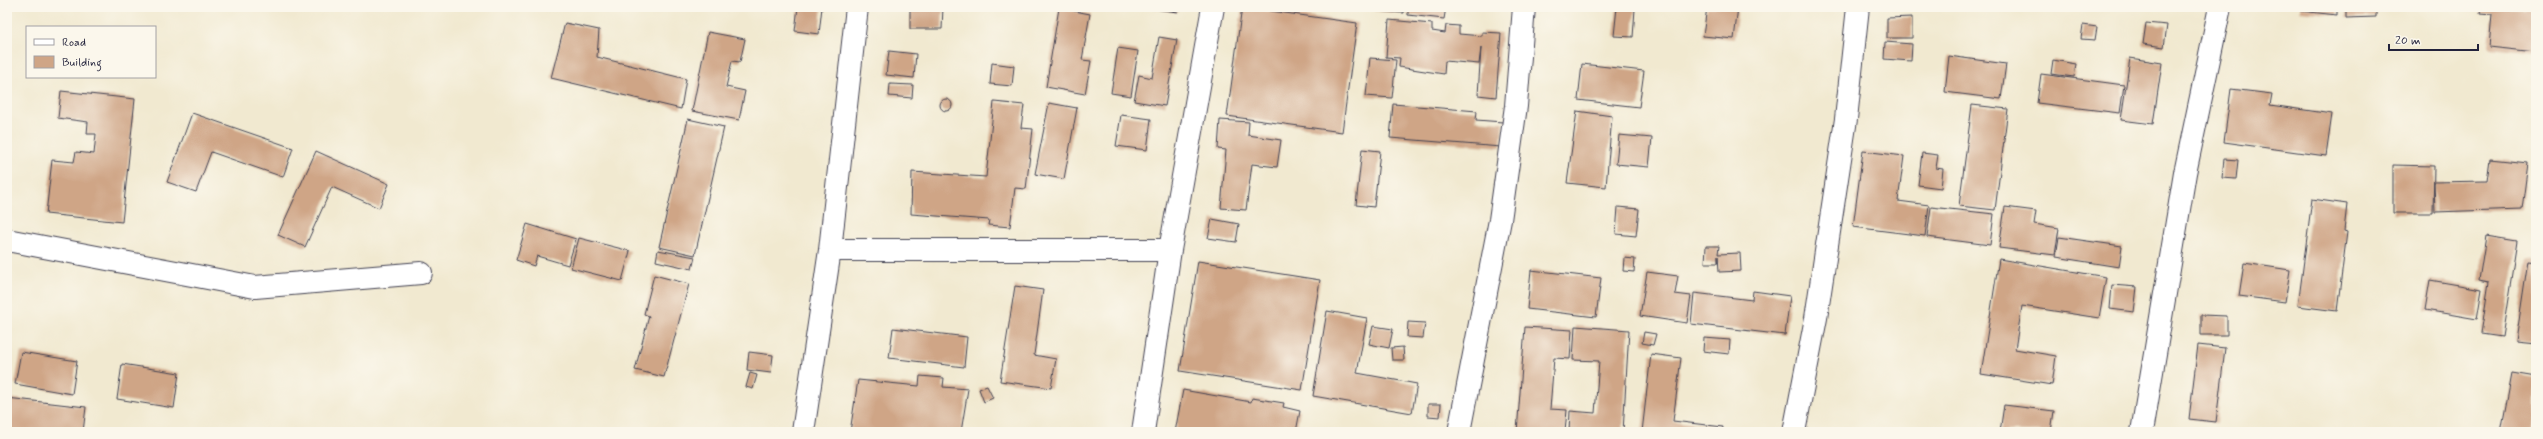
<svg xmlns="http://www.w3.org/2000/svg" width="2543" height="439" font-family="Mynerve,sans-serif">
  <rect width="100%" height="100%" fill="#fbf7ec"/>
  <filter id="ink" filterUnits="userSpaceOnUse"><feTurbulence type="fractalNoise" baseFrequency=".025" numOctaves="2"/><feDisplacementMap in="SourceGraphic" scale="8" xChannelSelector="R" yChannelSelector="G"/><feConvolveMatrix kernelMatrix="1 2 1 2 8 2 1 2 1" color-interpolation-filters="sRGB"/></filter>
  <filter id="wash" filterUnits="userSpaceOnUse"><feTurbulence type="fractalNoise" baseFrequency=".012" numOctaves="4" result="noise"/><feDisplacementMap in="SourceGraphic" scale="16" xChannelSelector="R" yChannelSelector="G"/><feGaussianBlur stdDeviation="0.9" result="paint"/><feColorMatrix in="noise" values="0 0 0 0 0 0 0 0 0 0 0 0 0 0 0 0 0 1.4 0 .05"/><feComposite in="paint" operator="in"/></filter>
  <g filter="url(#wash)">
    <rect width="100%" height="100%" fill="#f1e9d0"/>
    <g id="blocks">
      <path fill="#cfa586" d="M 798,7 L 822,7 L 819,34 L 795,31 Z
        M 910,7 L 943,7 L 942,29 L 910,29 Z
        M 1154,7 L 1178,7 L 1178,12 L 1154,9 Z
        M 1242,7 L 1357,23 L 1342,132 L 1227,116 Z
        M 1374,7 L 1404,7 L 1404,13 L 1374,11 Z
        M 1408,7 L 1446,7 L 1444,19 L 1408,15 Z
        M 1617,7 L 1635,9 L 1633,37 L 1614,36 Z
        M 1707,7 L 1738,7 L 1734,39 L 1703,36 Z
        M 2300,7 L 2337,7 L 2337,15 L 2300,11 Z
        M 2346,7 L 2376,7 L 2376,17 L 2346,18 Z
        M 2481,7 L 2536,7 L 2536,52 L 2489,47 L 2492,14 L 2480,13 Z
        M 1059,8 L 1090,14 L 1082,60 L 1091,61 L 1085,94 L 1046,87 Z
        M 1912,17 L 1912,38 L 1887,38 L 1887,18 Z
        M 1389,20 L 1432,24 L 1432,31 L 1445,33 L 1446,25 L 1459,26 L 1459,34 L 1482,36 L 1482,32 L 1501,33 L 1496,97 L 1478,95 L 1481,48 L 1479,64 L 1445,61 L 1444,74 L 1399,67 L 1400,58 L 1386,57 Z
        M 565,23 L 599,30 L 597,57 L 686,79 L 681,109 L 551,78 Z
        M 2146,23 L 2167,25 L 2164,47 L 2143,44 Z
        M 2083,25 L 2097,27 L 2095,40 L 2081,39 Z
        M 708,32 L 745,39 L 740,62 L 732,61 L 726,87 L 745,91 L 739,120 L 692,111 Z
        M 1159,37 L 1177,40 L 1165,106 L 1134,101 L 1139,75 L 1152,78 Z
        M 1885,42 L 1912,44 L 1911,61 L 1884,59 Z
        M 1118,48 L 1138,51 L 1131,96 L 1111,93 Z
        M 889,51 L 916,54 L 914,78 L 886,75 Z
        M 1949,56 L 2006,64 L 2001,99 L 1945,92 Z
        M 1370,58 L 1396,60 L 1392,98 L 1366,96 Z
        M 2130,58 L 2162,63 L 2153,124 L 2121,120 Z
        M 2053,60 L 2076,64 L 2074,77 L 2051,74 Z
        M 992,63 L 1014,66 L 1012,86 L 990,84 Z
        M 1582,64 L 1644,71 L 1639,107 L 1578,100 Z
        M 2041,74 L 2124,85 L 2120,113 L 2037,103 Z
        M 890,84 L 913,85 L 912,98 L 889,96 Z
        M 2231,89 L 2272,94 L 2270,105 L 2332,114 L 2326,156 L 2224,142 Z
        M 61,91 L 135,99 L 122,222 L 46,214 L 52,160 L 74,162 L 76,152 L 94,154 L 96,134 L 87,134 L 88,122 L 58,118 Z
        M940 105a6 6 0 1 1 12 0a6 6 0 1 1-12 0Z
        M 994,102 L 1024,105 L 1021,128 L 1033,129 L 1026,189 L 1015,188 L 1010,227 L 988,225 L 989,220 L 911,214 L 912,172 L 986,177 Z
        M 1049,103 L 1077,108 L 1064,179 L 1035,174 Z
        M 1393,104 L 1477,111 L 1476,120 L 1503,122 L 1501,147 L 1390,138 Z
        M 1972,105 L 2008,109 L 1995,210 L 1959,206 Z
        M 1577,111 L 1612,116 L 1606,187 L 1567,183 Z
        M 192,113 L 293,148 L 283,177 L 211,152 L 196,192 L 167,182 Z
        M 1121,115 L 1151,119 L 1147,150 L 1116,146 Z
        M 688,119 L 724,127 L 695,255 L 659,247 Z
        M 1220,120 L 1249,122 L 1248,135 L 1281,140 L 1277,167 L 1252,164 L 1246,210 L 1221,208 L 1226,150 L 1218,149 Z
        M 1619,135 L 1652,138 L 1649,167 L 1616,164 Z
        M 1362,149 L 1380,151 L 1374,207 L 1356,205 Z
        M 316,151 L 389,184 L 379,208 L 332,187 L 305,247 L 278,235 Z
        M 1863,151 L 1904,156 L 1898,201 L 1929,205 L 1925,236 L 1853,227 Z
        M 1922,153 L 1938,155 L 1936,168 L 1943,169 L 1941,188 L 1918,185 Z
        M 2224,159 L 2238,160 L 2236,179 L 2222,178 Z
        M 2490,159 L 2528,163 L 2522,209 L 2435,212 L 2434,182 L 2487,181 Z
        M 2393,165 L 2434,166 L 2433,213 L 2393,213 Z
        M 2312,199 L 2347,204 L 2344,231 L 2347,232 L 2337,311 L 2298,306 Z
        M 1618,207 L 1639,209 L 1636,236 L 1616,234 Z
        M 1931,207 L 1994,214 L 1990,245 L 1927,237 Z
        M 2005,207 L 2036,211 L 2034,224 L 2059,228 L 2055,255 L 1999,248 Z
        M 1212,219 L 1239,224 L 1236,242 L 1208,238 Z
        M 527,224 L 576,239 L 568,265 L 537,256 L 534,266 L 516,260 Z
        M 2486,236 L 2517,241 L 2502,337 L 2481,334 L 2489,282 L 2479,280 Z
        M 2059,237 L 2122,246 L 2119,267 L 2056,257 Z
        M 579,238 L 630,251 L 622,281 L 571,268 Z
        M 1706,246 L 1719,246 L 1718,254 L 1740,253 L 1741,271 L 1719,272 L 1718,256 L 1718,263 L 1705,263 Z
        M 658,250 L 695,257 L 692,269 L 656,261 Z
        M 1624,258 L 1635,259 L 1634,272 L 1623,271 Z
        M 1999,259 L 2106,277 L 2099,318 L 2022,306 L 2015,349 L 2056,356 L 2052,385 L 1981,374 Z
        M 2528,260 L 2536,261 L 2536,343 L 2516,341 Z
        M 1198,261 L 1320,280 L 1302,390 L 1180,371 Z
        M 2244,263 L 2290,270 L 2285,302 L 2239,296 Z
        M 1531,270 L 1601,278 L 1596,317 L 1527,309 Z
        M 1647,272 L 1678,276 L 1675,294 L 1691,296 L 1687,323 L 1640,316 Z
        M 654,275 L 689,284 L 664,377 L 635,370 L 649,316 L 644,314 Z
        M 2430,280 L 2482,289 L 2477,319 L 2425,310 Z
        M 2112,285 L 2137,287 L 2134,312 L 2110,309 Z
        M 1015,286 L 1043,290 L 1034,355 L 1056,359 L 1051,388 L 1000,381 Z
        M 1753,291 L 1790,296 L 1785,335 L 1691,324 L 1694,293 L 1752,300 Z
        M 1327,311 L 1367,318 L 1357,373 L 1417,384 L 1412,413 L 1313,396 Z
        M 2201,315 L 2227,316 L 2227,335 L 2201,335 Z
        M 1408,322 L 1425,323 L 1423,338 L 1407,337 Z
        M 1373,326 L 1393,329 L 1389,348 L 1369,344 Z
        M 1575,326 L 1629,330 L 1623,432 L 1569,432 L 1570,411 L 1595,413 L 1599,361 L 1573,360 Z
        M 1525,327 L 1572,330 L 1570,359 L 1554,358 L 1550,409 L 1567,410 L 1565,432 L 1517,432 Z
        M 893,328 L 967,337 L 964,367 L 889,358 Z
        M 1644,332 L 1656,334 L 1653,345 L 1642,343 Z
        M 1704,338 L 1730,340 L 1729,354 L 1703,351 Z
        M 2198,345 L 2225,348 L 2216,422 L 2189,419 Z
        M 1403,347 L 1404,360 L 1392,360 L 1391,348 Z
        M 21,352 L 77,361 L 72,394 L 15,384 Z
        M 749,352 L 773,355 L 771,373 L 747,370 Z
        M 1651,354 L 1681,358 L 1673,421 L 1723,427 L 1722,432 L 1642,432 Z
        M 122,364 L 179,373 L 174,408 L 117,399 Z
        M 750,373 L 757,375 L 753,389 L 746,387 Z
        M 2512,373 L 2536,377 L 2536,416 L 2533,432 L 2501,432 Z
        M 920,376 L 944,378 L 943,387 L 968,389 L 961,432 L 850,432 L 858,380 L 919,386 Z
        M 987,386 L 993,398 L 984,402 L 979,389 Z
        M 1183,390 L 1251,402 L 1252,398 L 1284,403 L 1283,407 L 1300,411 L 1296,432 L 1175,432 Z
        M 7,398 L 86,407 L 83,432 L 7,432 Z
        M 1428,404 L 1441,404 L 1440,417 L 1428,416 Z
        M 2004,405 L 2054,411 L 2051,432 L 2000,432 Z
        M 2455,428 L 2475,431 L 2475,432 L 2454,432 Z"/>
    </g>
  </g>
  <g filter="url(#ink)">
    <use href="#blocks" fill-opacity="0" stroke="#414051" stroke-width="1"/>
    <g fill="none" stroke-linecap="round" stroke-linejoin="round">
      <defs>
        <path id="minor" d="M 7,240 L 255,287 L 421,273
          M 830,250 L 1170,250
          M 803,432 L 830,250 L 857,7
          M 1143,432 L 1170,250 L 1213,7
          M 1459,432 L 1500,220 L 1516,106 L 1524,7
          M 1794,432 L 1816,318 L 1846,119 L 1858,7
          M 2142,432 L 2185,173 L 2220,7"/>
      </defs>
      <use href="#minor" stroke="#414051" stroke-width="24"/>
      <use href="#minor" stroke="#fff" stroke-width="22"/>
    </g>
  </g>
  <rect width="2543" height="439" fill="none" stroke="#fbf7ec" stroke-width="24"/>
  <rect x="26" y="26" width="130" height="52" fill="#fbf7ec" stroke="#a4a2a5"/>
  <rect x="34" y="39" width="20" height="6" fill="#ffffff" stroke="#a4a2a5"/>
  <text x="62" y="46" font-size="12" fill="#22223b">Road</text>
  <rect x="34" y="56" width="20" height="12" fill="#cfa586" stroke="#a4a2a5"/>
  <text x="62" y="66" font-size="12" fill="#22223b">Building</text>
  <path d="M2389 44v6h89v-6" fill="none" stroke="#22223b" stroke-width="2"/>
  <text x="2395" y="44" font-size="12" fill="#22223b" stroke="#fbf7ec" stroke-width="3" paint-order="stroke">20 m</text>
</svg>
